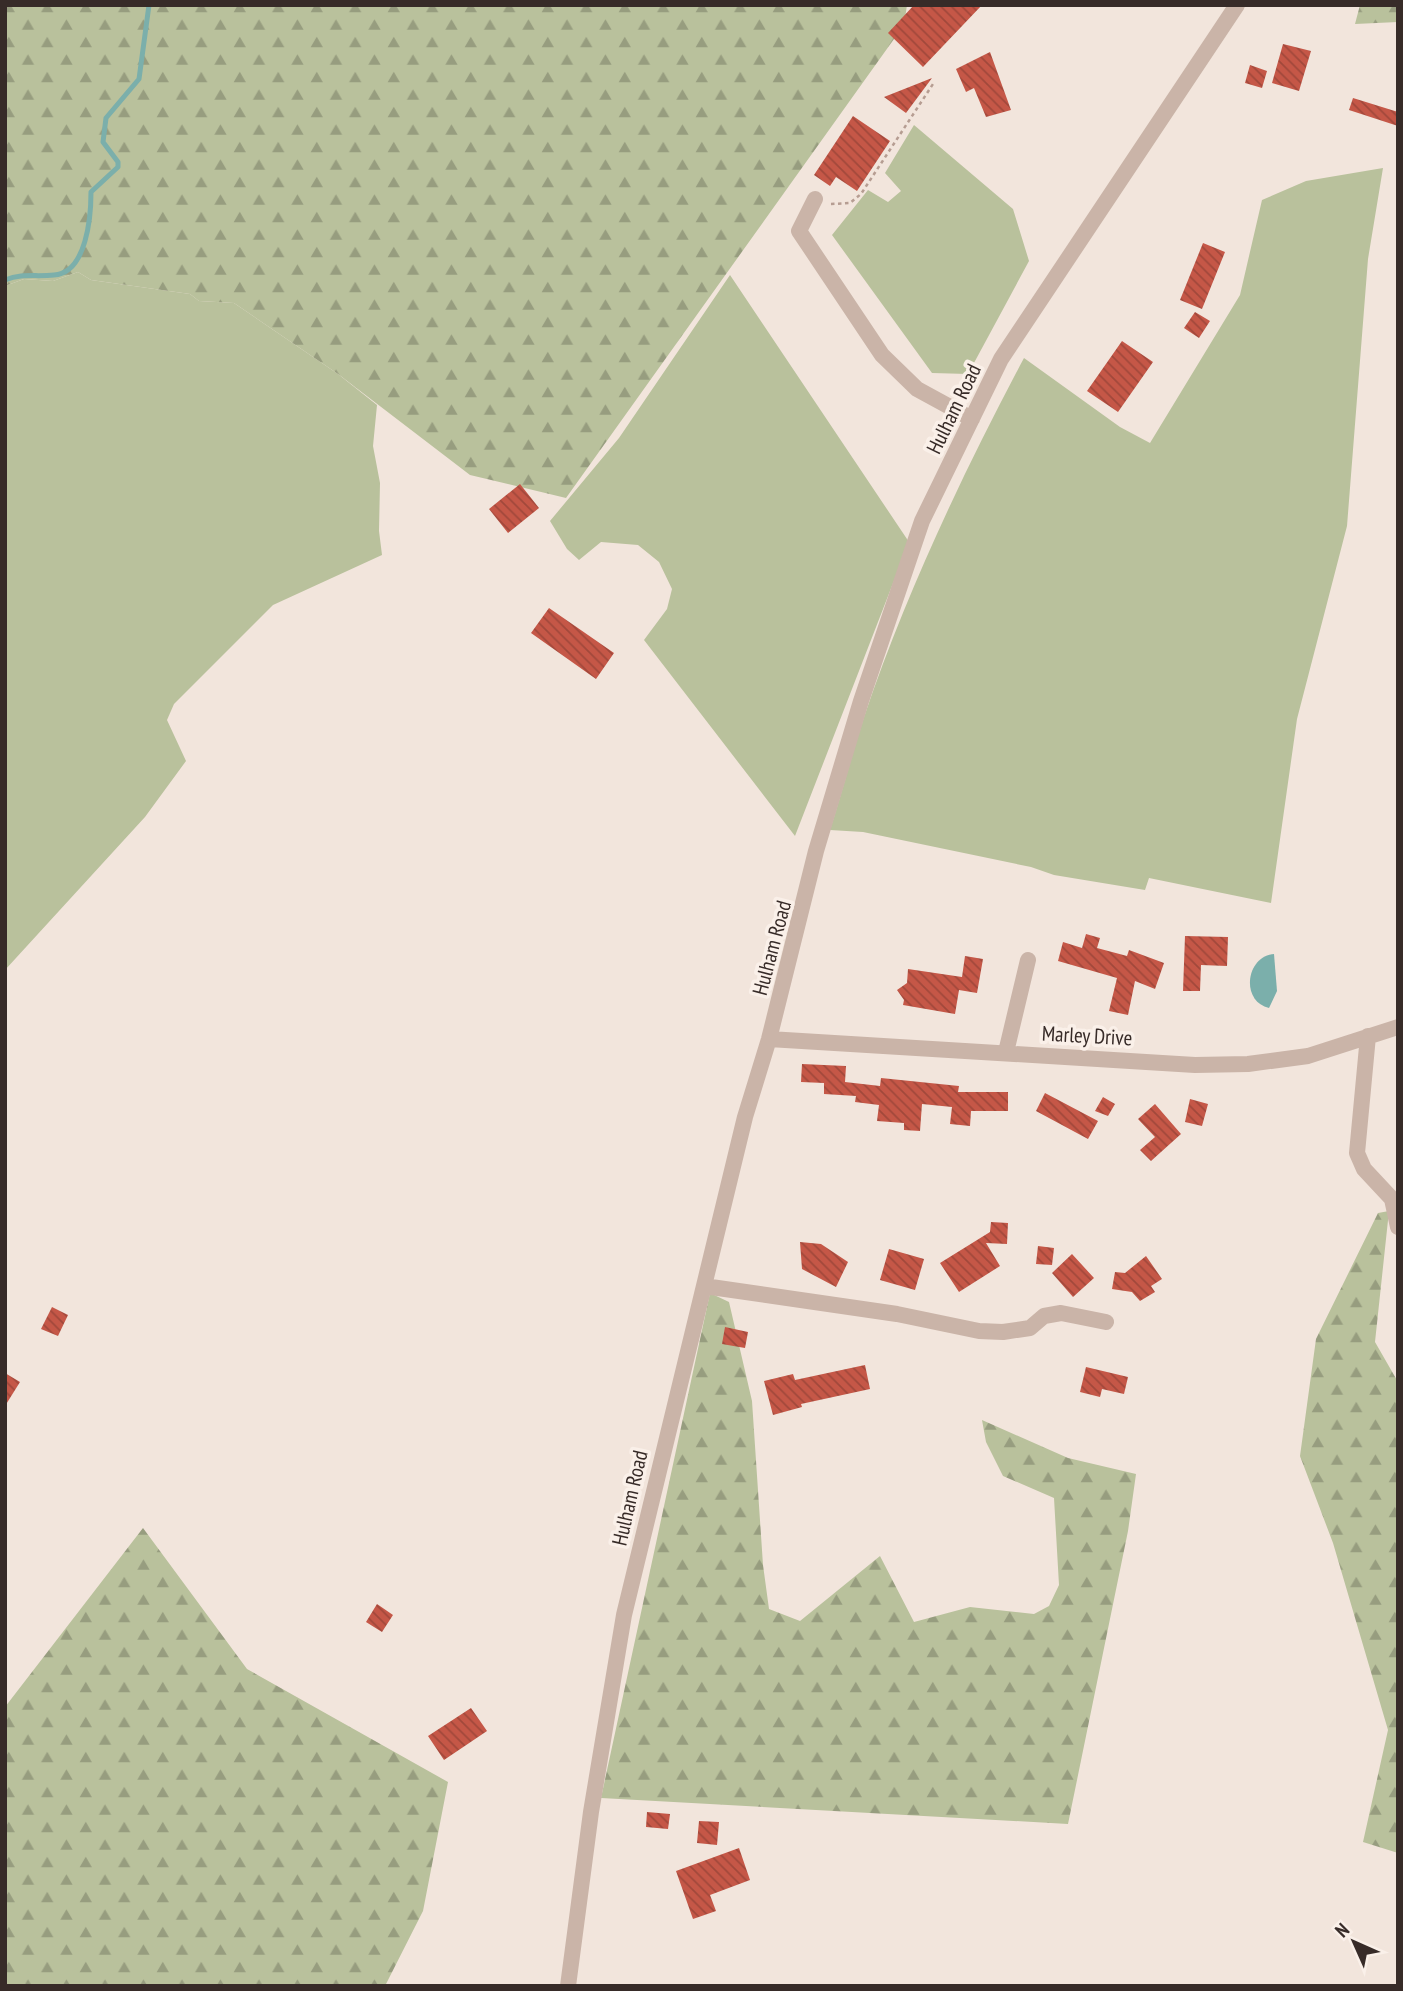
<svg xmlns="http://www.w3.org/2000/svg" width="1403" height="1991" font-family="'PT Sans Narrow',sans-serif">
  <defs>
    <pattern id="forest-firs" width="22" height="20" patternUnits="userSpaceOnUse" patternTransform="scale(1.75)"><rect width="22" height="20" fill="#b9c19c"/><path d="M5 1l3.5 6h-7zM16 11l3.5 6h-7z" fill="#979d7f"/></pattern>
    <pattern id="building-back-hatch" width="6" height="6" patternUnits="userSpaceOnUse" patternTransform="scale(1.75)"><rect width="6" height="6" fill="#c55747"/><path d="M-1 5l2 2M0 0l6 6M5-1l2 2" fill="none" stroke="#a1483b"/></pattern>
  </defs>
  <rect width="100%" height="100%" fill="#f2e5dc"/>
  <path fill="#b9c19c" d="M 914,125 L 1013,209 L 1029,261 L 968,374 L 932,373 L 832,235 L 868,190 L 888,202 L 901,191 L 885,173 Z
    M 1383,168 L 1368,259 L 1347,526 L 1297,719 L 1271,903 L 1149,878 L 1145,890 L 1054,875 L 1031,867 L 863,832 L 830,830 C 842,792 852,754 864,717 C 906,593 963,473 1024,358 L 1120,427 L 1150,443 L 1240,295 L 1262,200 L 1306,181 Z
    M 78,272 L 91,280 L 190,294 L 199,301 L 234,303 L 338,374 L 377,405 L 373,446 L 380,483 L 379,531 L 382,555 L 273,605 L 174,704 L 167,720 L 186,761 L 145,817 L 5,970 L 5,286 L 24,279 L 53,281 Z
    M 730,275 L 909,542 L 795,836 L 644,640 L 667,609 L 672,589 L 659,562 L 638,545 L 601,542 L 579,560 L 567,549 L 550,521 L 619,438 Z"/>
  <path fill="url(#forest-firs)" d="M 5,5 L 907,5 L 904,25 L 566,498 L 470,475 L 338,374 L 234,303 L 199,301 L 190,294 L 91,280 L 78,272 L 53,281 L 24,279 L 5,286 Z
    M 1360,5 L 1398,5 L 1398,22 L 1355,24 Z
    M 1389,1211 L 1375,1342 L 1398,1382 L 1398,1853 L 1363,1842 L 1388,1730 L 1333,1543 L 1300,1456 L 1316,1339 L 1378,1213 Z
    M 710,1293 L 729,1302 L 752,1401 L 763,1565 L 769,1609 L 800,1621 L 880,1556 L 914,1622 L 970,1607 L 1034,1614 L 1049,1606 L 1059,1585 L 1054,1498 L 1003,1476 L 986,1442 L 982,1420 L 1068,1458 L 1136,1474 L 1128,1531 L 1068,1824 L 601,1798 Z
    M 143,1528 L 247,1669 L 448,1782 L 423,1911 L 385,1986 L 5,1986 L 5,1707 Z"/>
  <path fill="#7bafab" d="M 1274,954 L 1277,991 L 1269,1008 C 1240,1001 1246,956 1274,954 Z"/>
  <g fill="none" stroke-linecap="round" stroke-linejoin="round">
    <path stroke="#7bafab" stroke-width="5" d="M 5,280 C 23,273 35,277 54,275 C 87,273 91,215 91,192 L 118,167 L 118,162 L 103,142 L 106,118 L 139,79 L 149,5"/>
  </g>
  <path fill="url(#building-back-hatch)" d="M 914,5 L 982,5 L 923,67 L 888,33 Z
    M 1283,44 L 1311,51 L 1299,91 L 1272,83 Z
    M 990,52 L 1011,110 L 986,117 L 974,88 L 966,92 L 956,69 Z
    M 1250,65 L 1267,71 L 1262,88 L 1245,83 Z
    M 932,78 L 906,113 L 884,97 Z
    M 1353,98 L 1398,112 L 1398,126 L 1349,110 Z
    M 853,116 L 890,141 L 857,191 L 836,177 L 830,186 L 814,175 Z
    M 1203,243 L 1225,252 L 1202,309 L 1180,300 Z
    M 1195,312 L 1210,321 L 1199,338 L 1184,328 Z
    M 1122,341 L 1153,362 L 1118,412 L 1087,391 Z
    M 520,484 L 539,508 L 508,533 L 489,509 Z
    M 549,608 L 614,653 L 596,679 L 531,633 Z
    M 1086,934 L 1100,938 L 1097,948 L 1127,956 L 1129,950 L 1164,963 L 1155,989 L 1135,981 L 1128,1015 L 1109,1011 L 1117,978 L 1058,961 L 1063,942 L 1082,948 Z
    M 1185,936 L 1228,937 L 1227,966 L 1201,965 L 1200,991 L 1183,991 Z
    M 965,956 L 983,959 L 977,993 L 959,990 L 955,1014 L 903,1005 L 904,1000 L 897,990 L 907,983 L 908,969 L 962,977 Z
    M 802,1064 L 846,1066 L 845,1082 L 880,1086 L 881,1078 L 959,1086 L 958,1092 L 1008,1092 L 1008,1111 L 971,1111 L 970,1126 L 950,1124 L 952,1107 L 922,1104 L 920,1131 L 904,1130 L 904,1123 L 877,1121 L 879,1105 L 855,1102 L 856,1096 L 824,1094 L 824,1083 L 801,1082 Z
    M 1045,1093 L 1098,1121 L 1088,1139 L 1036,1111 Z
    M 1103,1097 L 1115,1104 L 1108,1116 L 1095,1111 Z
    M 1190,1099 L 1208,1104 L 1202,1126 L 1185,1122 Z
    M 1155,1104 L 1181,1134 L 1151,1161 L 1140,1150 L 1155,1137 L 1138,1119 Z
    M 991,1222 L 1008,1223 L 1007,1244 L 986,1243 L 1000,1266 L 959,1292 L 940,1263 L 990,1232 Z
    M 800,1242 L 821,1244 L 848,1262 L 836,1287 L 802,1269 Z
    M 1038,1246 L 1054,1248 L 1052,1265 L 1036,1264 Z
    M 889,1249 L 924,1259 L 915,1290 L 880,1280 Z
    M 1072,1254 L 1094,1278 L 1073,1297 L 1052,1273 Z
    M 1146,1256 L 1162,1279 L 1151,1286 L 1155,1292 L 1140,1301 L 1132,1292 L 1112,1289 L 1115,1272 L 1125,1273 Z
    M 52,1307 L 68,1315 L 58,1336 L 41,1329 Z
    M 725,1327 L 748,1332 L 745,1348 L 722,1344 Z
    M 865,1365 L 870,1389 L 801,1404 L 802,1407 L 773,1415 L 764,1381 L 793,1374 L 795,1380 Z
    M 1086,1367 L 1128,1377 L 1124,1394 L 1102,1389 L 1100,1397 L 1080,1392 Z
    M 5,1373 L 20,1382 L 5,1406 Z
    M 377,1604 L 393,1615 L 382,1632 L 366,1622 Z
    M 471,1708 L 487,1731 L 444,1760 L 428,1736 Z
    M 647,1812 L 670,1814 L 668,1829 L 646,1827 Z
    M 699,1821 L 719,1822 L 717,1845 L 697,1843 Z
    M 739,1848 L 750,1880 L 710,1895 L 716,1911 L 693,1919 L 676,1871 Z"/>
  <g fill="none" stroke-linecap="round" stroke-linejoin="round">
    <path stroke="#b69d92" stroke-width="2.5" stroke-dasharray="3.5 3.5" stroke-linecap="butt" d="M 831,204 L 850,203 L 861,194 L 933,84"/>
    <path stroke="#cab4a8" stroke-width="16" d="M 815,199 L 799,231 L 882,355 L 917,389 L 972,419
      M 1368,1036 L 1357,1153 L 1364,1169 L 1392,1199 L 1398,1227
      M 769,1039 L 1195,1065 L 1248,1064 L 1308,1056 L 1398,1027
      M 1006,1052 L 1028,960
      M 704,1286 L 897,1314 L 979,1331 L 1003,1332 L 1030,1328 L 1044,1316 L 1061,1313 L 1106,1322
      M 568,1986 L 591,1812 L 624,1615 L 745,1117 L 769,1039 L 816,851 L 861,701 L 922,521 L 1001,359 L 1237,5"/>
  </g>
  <g text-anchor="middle" stroke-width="7" stroke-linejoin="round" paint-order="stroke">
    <g font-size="21" fill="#372b28" stroke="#faf0e9">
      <text transform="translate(954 409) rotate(-64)" y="7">Hulham Road</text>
      <text transform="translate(772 948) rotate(-75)" y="7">Hulham Road</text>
      <text transform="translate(1087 1036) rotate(3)" y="7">Marley Drive</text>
      <text transform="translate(630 1498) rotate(-77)" y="7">Hulham Road</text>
    </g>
  </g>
  <rect width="1403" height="1991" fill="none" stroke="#372b28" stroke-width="14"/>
  <g transform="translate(1354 1942) rotate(315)" stroke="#faf0e9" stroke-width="5" paint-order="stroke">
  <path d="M0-5L12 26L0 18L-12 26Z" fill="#372b28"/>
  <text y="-10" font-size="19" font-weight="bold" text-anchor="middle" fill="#372b28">N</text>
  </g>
</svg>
